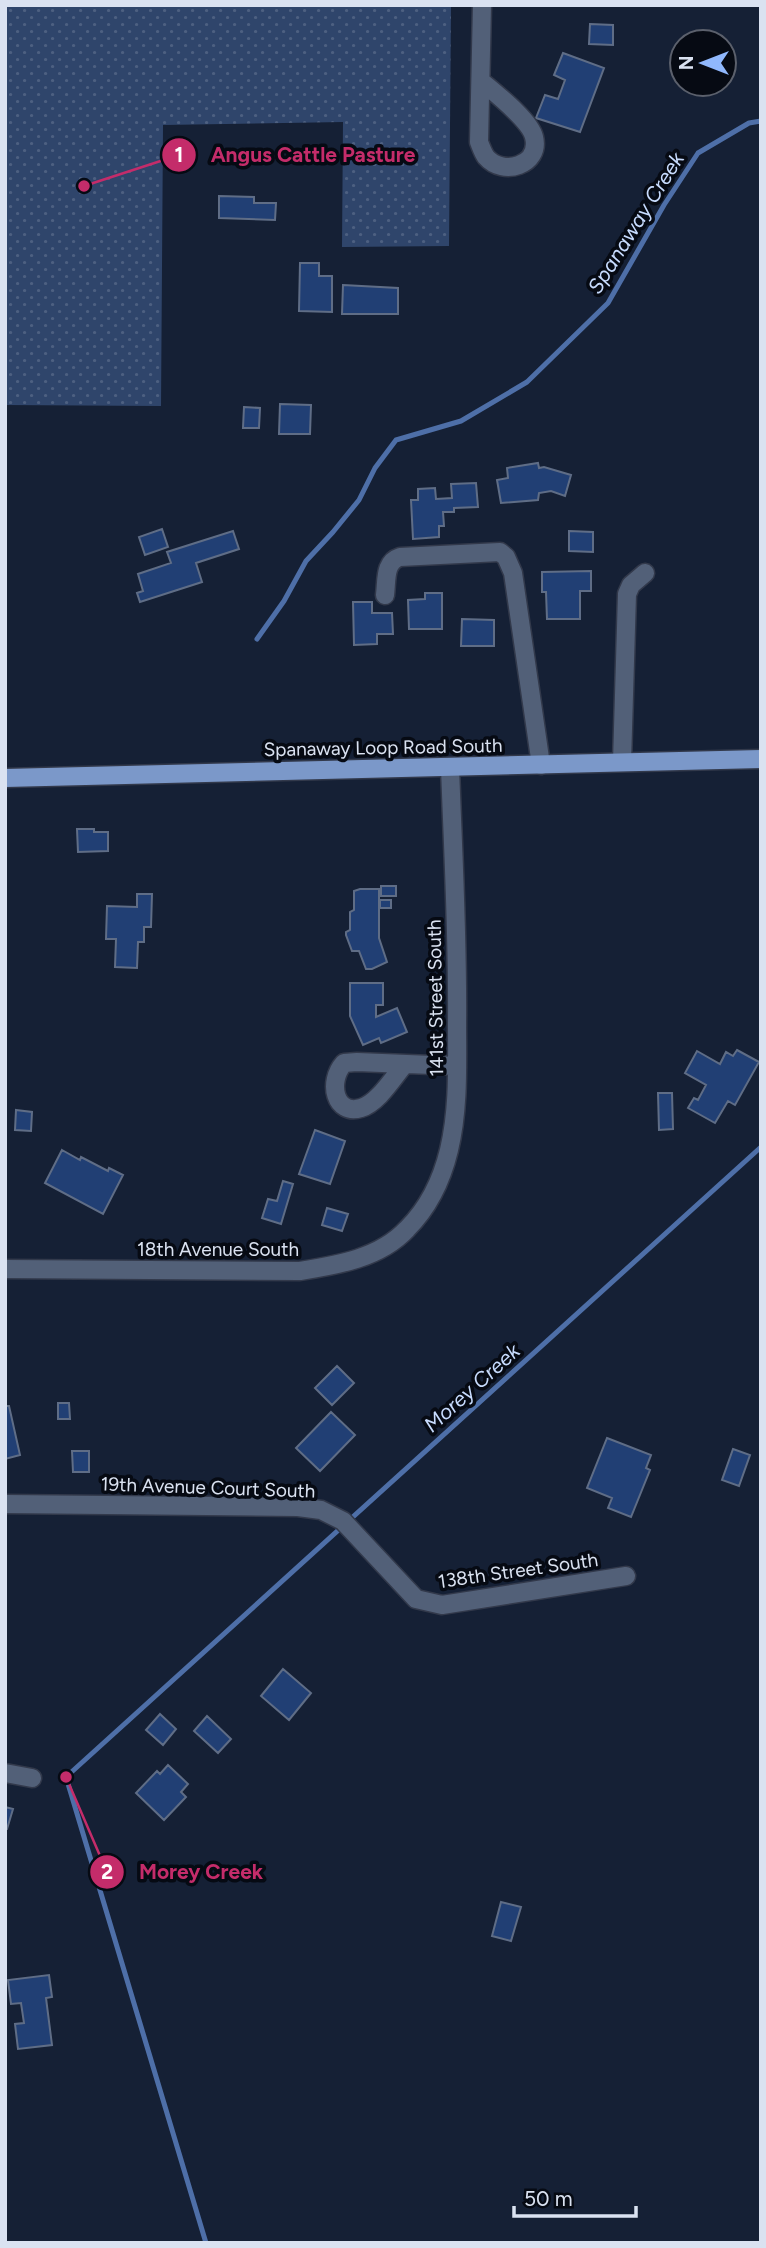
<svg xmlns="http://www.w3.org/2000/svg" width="766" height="2248" font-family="Figtree,sans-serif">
  <defs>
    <pattern id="grass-dots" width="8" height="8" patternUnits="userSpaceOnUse" patternTransform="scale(1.75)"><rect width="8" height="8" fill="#2f456b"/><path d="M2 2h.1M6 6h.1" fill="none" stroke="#4d6081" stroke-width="1.8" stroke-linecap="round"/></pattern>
  </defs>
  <rect width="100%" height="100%" fill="#152035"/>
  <path fill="url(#grass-dots)" d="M 5,5 L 451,5 L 449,246 L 342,247 L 343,122 L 163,125 L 161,406 L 5,405 Z"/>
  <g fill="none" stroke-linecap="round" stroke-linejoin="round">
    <path stroke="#4e6fa8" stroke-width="5" d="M 257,639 L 284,601 L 306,561 L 333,532 L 359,500 L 375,468 L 396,440 L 461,421 L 527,382 L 608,303 L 664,205 L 698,153 L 749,123 L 761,121
      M 206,2243 L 66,1777 L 761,1147"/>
  </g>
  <path fill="#213f74" stroke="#5f6d86" stroke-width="2" d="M 590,24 L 613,25 L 613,45 L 589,44 Z
    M 563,53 L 604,68 L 580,132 L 536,118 L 545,95 L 558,99 L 565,80 L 554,75 Z
    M 219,196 L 254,197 L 254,203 L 276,203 L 275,220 L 219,218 Z
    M 300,263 L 319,263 L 319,276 L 332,276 L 332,312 L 299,311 Z
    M 343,285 L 398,288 L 398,314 L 342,314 Z
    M 280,404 L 311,405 L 310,434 L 279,434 Z
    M 244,407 L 260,408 L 259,428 L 243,428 Z
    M 538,463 L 539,468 L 544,467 L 571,475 L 565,496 L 551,491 L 539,493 L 538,500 L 501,503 L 497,480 L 508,478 L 507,468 Z
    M 476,483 L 478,507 L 454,508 L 454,512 L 443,512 L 444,526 L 439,526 L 439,537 L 413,539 L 411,500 L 418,500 L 418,489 L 435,488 L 436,499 L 452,498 L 451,484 Z
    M 162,529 L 168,547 L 145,555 L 139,537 Z
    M 233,531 L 239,549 L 196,563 L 202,582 L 140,602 L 137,593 L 143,591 L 138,574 L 171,563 L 167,552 Z
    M 569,531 L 593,532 L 593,552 L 569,551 Z
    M 591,571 L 591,591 L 580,591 L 580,619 L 547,619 L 546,592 L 542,592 L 542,572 Z
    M 425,593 L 442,593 L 442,629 L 409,629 L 408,600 L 425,599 Z
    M 353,602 L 372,602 L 372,613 L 392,613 L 393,634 L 377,634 L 377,644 L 354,645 Z
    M 462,619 L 494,620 L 494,646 L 461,646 Z
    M 77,829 L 94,829 L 94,832 L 108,832 L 108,851 L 78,852 Z
    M 381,886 L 396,886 L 396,896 L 381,896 Z
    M 360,889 L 379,889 L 379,938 L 387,962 L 372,969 L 366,969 L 359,951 L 352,951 L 346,935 L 346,932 L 350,930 L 350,912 L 354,910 L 354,891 Z
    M 137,894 L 152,894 L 151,927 L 144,927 L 144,942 L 138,942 L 137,968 L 115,967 L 116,939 L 106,939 L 107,906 L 137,907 Z
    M 380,900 L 391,900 L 391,908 L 380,908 Z
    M 350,983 L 383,983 L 383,1005 L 376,1005 L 376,1017 L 397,1008 L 407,1032 L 381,1043 L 379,1038 L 363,1045 L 350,1016 Z
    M 737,1050 L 759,1062 L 735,1105 L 728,1101 L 715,1123 L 688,1108 L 694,1098 L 698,1100 L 706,1085 L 685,1073 L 697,1051 L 720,1064 L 726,1052 L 733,1056 Z
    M 658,1093 L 672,1093 L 673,1129 L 659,1130 Z
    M 16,1110 L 32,1112 L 31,1131 L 15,1130 Z
    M 315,1130 L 345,1141 L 330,1184 L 299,1174 Z
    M 62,1150 L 80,1160 L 81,1157 L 108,1171 L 109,1168 L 123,1175 L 103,1214 L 45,1183 Z
    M 283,1181 L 293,1184 L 281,1224 L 262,1218 L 268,1199 L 277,1201 Z
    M 327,1208 L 348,1214 L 342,1231 L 322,1225 Z
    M 337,1366 L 354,1383 L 332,1405 L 315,1388 Z
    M 58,1403 L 69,1403 L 70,1419 L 58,1419 Z
    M 5,1406 L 9,1406 L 20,1455 L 5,1459 Z
    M 331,1412 L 355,1435 L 320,1471 L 296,1448 Z
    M 607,1438 L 651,1455 L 646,1468 L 650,1470 L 631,1517 L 608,1508 L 612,1498 L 587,1488 Z
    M 733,1449 L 750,1455 L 739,1486 L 722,1480 Z
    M 72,1451 L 89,1451 L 89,1472 L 73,1472 Z
    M 283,1669 L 311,1693 L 289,1720 L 261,1696 Z
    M 160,1714 L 176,1729 L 163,1745 L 146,1730 Z
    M 207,1716 L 231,1739 L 218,1753 L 194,1731 Z
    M 168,1765 L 188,1784 L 181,1792 L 186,1797 L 164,1820 L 136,1793 L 157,1771 L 160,1774 Z
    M 5,1807 L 13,1809 L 7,1829 L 5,1829 Z
    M 501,1902 L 521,1907 L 511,1941 L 492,1936 Z
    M 49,1975 L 52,1997 L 46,1998 L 52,2045 L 18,2049 L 15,2024 L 24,2023 L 21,2003 L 11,2004 L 8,1980 Z"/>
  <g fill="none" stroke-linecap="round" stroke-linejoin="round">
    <defs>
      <path id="minor" d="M 481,81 C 495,93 530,120 534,137 C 541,165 503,177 486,157 C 483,153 481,147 479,142 L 482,5
        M 385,595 C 387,580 384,562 400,557 L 500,552 L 506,557 L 513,573 L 541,765
        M 622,762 L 627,594 L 631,585 L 645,573
        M 404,1065 C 393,1078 378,1103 361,1108 C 335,1116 327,1082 344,1063 L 357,1062 L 457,1066
        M 5,1269 L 300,1271 C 338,1265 380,1258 407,1229 C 428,1208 442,1179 449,1150 C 459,1108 457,1065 457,1023 C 458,937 453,852 450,767
        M 5,1504 L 298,1507 L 321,1510 L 343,1521 L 416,1599 L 442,1605 L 626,1576
        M 5,1773 L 32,1778"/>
      <path id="major" d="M 5,778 L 761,759"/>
    </defs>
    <use href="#minor" stroke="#32394b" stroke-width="21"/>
    <use href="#major" stroke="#32394b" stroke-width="21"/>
    <use href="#minor" stroke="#526078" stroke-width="18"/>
    <use href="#major" stroke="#7b98c9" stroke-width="18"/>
  </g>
  <g text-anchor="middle" stroke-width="7" stroke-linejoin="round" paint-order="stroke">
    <g font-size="19" fill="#dae2f1" stroke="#060a13">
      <text transform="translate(383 747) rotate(-1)" y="7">Spanaway Loop Road South</text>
      <text transform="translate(435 998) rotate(-91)" y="7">141st Street South</text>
      <text x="218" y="1256">18th Avenue South</text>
      <text transform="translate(208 1487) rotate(2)" y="7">19th Avenue Court South</text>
      <text transform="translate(518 1570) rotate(-8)" y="7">138th Street South</text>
    </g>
    <g font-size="21" font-style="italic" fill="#c7dbfd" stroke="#060a13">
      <text transform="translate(636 223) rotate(-58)" y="7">Spanaway Creek</text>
      <text transform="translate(472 1388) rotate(-42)" y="7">Morey Creek</text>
    </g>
  </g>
  <path fill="none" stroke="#c42c6a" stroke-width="2.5" d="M84 186L179 155M66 1777L107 1872"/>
  <g fill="#c42c6a" stroke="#060a13" stroke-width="2.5">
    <circle cx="84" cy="186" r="7"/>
    <circle cx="66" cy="1777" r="7"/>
    <circle cx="179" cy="155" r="18"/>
    <circle cx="107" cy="1872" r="18"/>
  </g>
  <g font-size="21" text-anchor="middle" font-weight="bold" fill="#fff">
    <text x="179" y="162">1</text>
    <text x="107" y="1879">2</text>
  </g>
  <g font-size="21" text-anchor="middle" font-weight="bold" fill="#c42c6a" stroke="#060a13" stroke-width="7" stroke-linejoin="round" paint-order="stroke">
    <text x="313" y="162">Angus Cattle Pasture</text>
    <text x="201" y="1879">Morey Creek</text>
  </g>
  <rect width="766" height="2248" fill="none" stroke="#dae2f1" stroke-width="14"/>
  <g transform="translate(703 63) rotate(270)"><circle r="33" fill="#060a13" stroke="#5b606c" stroke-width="2"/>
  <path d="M0-5L12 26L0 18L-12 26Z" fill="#90b8fd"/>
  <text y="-10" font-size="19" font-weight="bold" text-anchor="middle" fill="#dae2f1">N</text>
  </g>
  <path d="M514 2206v10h122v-10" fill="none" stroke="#dae2f1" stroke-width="3.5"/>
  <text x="524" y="2206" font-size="21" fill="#dae2f1" stroke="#060a13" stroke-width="5" paint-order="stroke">50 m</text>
</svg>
